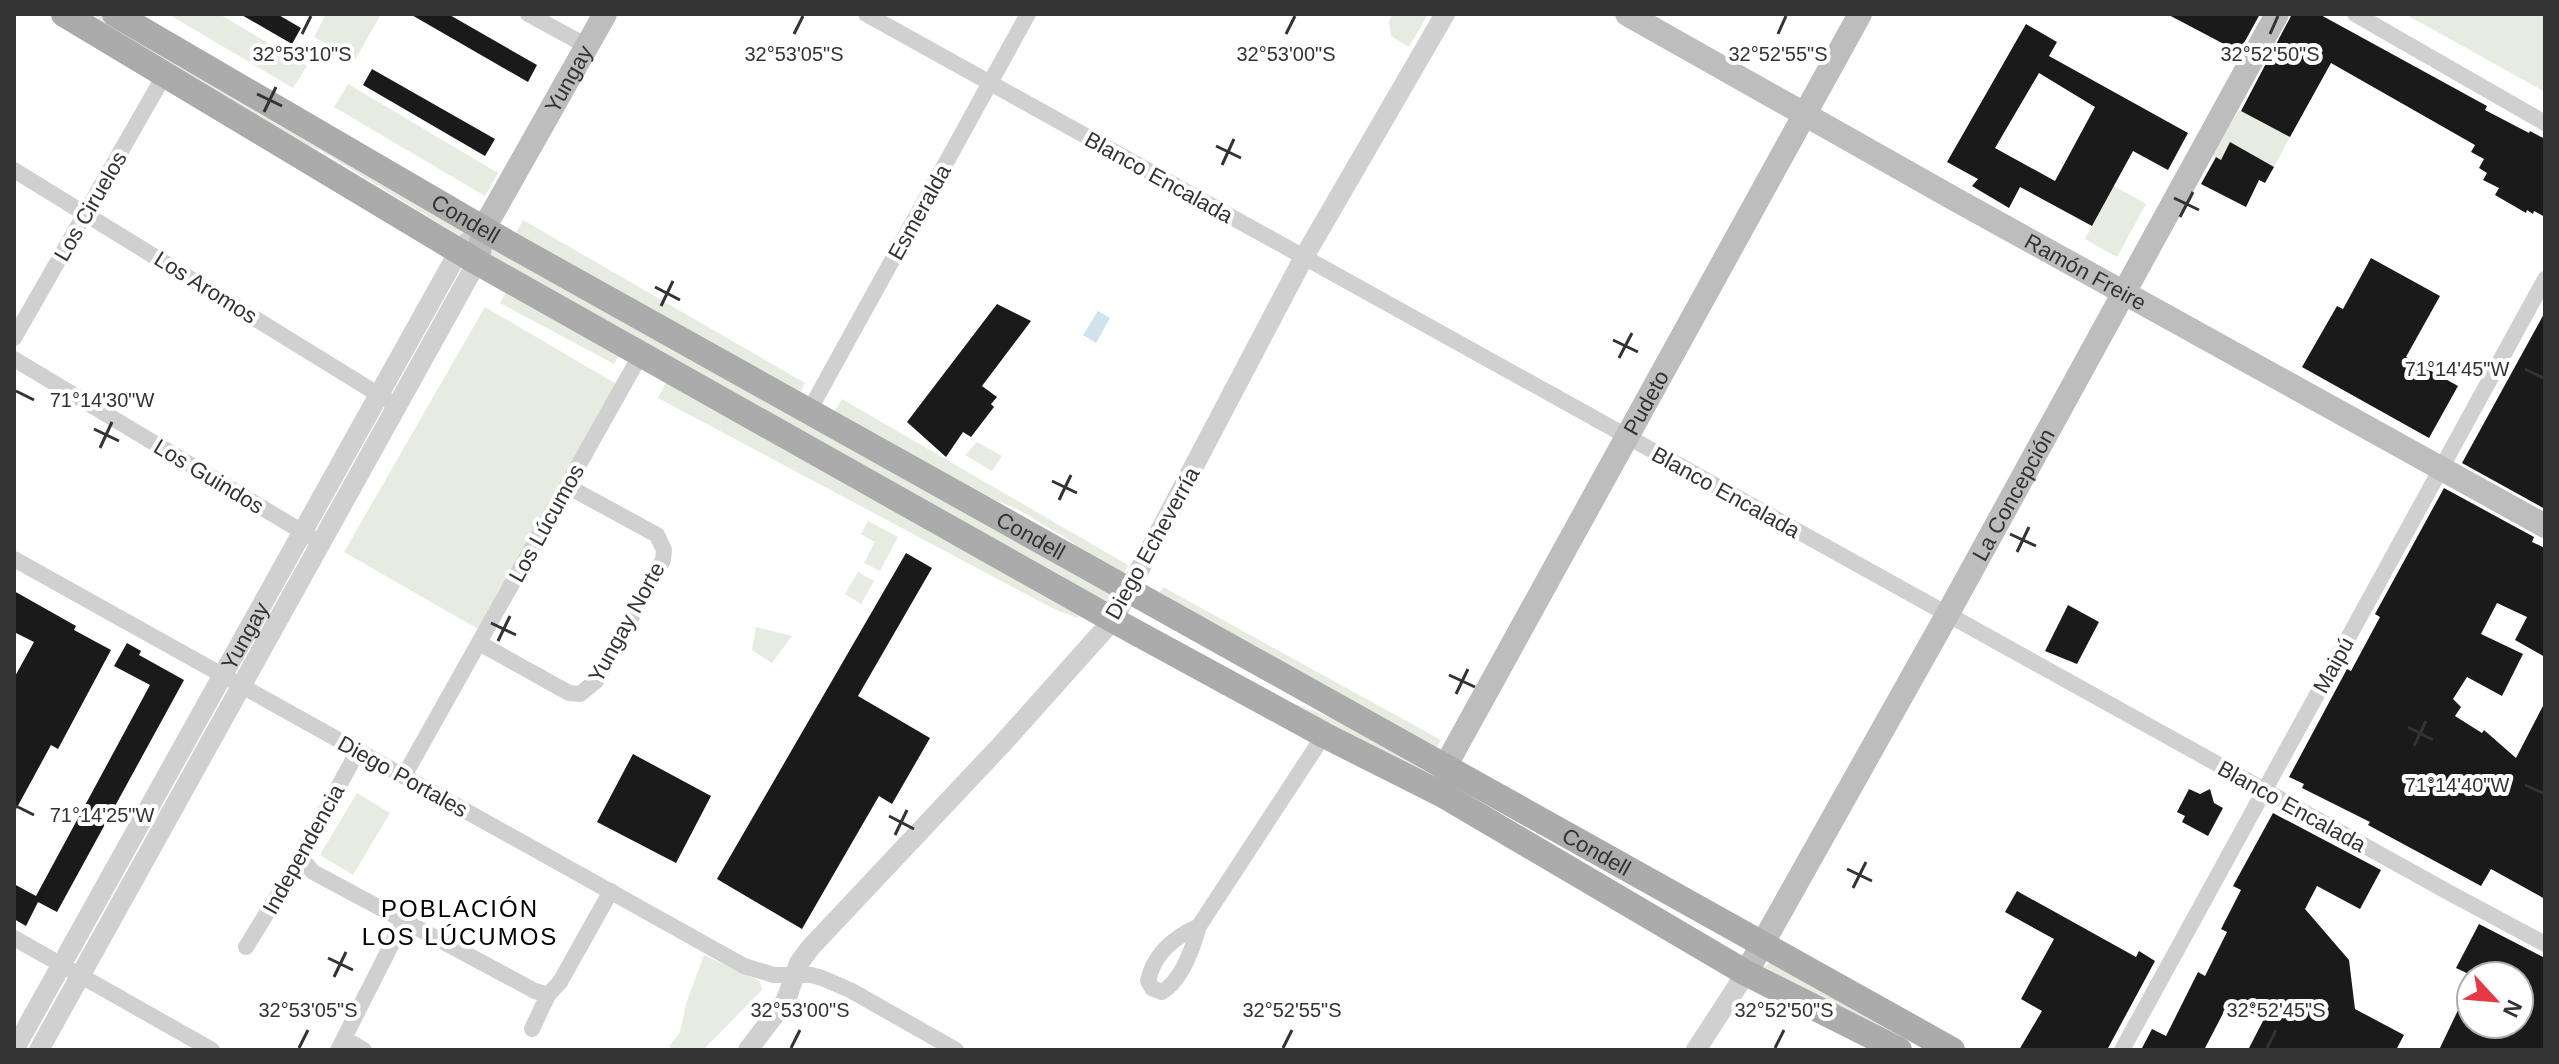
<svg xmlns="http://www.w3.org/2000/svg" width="2559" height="1064" font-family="Helvetica,sans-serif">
  <rect width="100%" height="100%" fill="#fff"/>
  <path fill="#e6ecdf" d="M 77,14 L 107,14 L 470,230 L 465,239 L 318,149 L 275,134 Z
    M 168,14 L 219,14 L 307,66 L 293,88 Z
    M 326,14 L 381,14 L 355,60 L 314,37 Z
    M 1393,14 L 1428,14 L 1409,47 L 1391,36 L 1389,21 Z
    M 2405,14 L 2545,14 L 2545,92 Z
    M 348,84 L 498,173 L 485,196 L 334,107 Z
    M 2239,110 L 2290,137 L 2274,167 L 2230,143 L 2221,160 L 2212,155 Z
    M 2114,186 L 2146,204 L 2117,257 L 2085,239 Z
    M 523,220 L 805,383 L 799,395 L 514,237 Z
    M 494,246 L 1114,592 L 1116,603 L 1106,607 L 489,256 Z
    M 510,284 L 622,349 L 614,364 L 500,303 Z
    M 485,307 L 618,385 L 478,629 L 344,552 Z
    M 667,380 L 861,493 L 1083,612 L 1077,618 L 1052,608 L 658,398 Z
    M 842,399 L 1128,565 L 1125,572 L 1117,576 L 1093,561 L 1068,539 L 1017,509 L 964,488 L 833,414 Z
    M 977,442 L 1002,456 L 992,471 L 965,455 Z
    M 868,521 L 898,537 L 880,571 L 864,563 L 875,542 L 861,534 Z
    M 858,572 L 874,581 L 861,604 L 845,594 Z
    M 1163,587 L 1441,740 L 1435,751 L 1157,596 Z
    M 756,627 L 792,636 L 772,663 L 752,650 Z
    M 1284,700 L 1348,724 L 1437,771 L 1438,781 Z
    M 357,793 L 390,813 L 353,875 L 320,855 Z
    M 704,955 L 756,979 L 760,982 L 762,990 L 703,1050 L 675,1050 L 669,1047 L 680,1032 L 686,1004 Z
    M 1772,961 L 1935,1050 L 1891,1032 L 1764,967 Z"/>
  <path fill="#cfe2ee" d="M 1098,311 L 1110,318 L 1096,343 L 1083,335 Z"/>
  <path fill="#1a1a1a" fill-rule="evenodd" d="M 240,14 L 277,14 L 301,28 L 292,44 Z
    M 410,14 L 448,14 L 537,65 L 528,82 Z
    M 2167,14 L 2260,14 L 2239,52 Z
    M 2292,14 L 2319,14 L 2487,106 L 2485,110 L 2529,133 L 2530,131 L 2545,139 L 2545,217 L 2534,211 L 2533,214 L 2527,210 L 2526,213 L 2495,195 L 2499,188 L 2483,180 L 2487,173 L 2479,168 L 2484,159 L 2471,152 L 2475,145 L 2331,63 L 2290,137 L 2241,111 Z
    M 2026,24 L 2057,42 L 2049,56 L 2188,133 L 2168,170 L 2133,151 L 2092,226 L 2020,187 L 2009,208 L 1972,186 L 1978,179 L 1947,162 ZM 2039,73 L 2095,107 L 2055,181 L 1995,148 Z
    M 372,69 L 495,139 L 485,156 L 363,85 Z
    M 2230,142 L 2274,167 L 2265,183 L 2259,180 L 2246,207 L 2201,184 L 2216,157 L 2221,160 Z
    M 2371,258 L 2440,296 L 2406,357 L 2458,386 L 2429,438 L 2302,367 L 2337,306 L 2343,309 Z
    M 997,304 L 1031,321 L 982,386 L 997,397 L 991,404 L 994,407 L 971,437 L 963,432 L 946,457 L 907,422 Z
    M 2545,312 L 2545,509 L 2462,463 Z
    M 2444,488 L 2534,537 L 2532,542 L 2545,548 L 2545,657 L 2515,640 L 2527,617 L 2497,603 L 2481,634 L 2523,654 L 2502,696 L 2467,677 L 2453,699 L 2461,707 L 2455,716 L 2482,733 L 2484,730 L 2516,758 L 2545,702 L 2545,899 L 2491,869 L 2481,886 L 2368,825 L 2370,822 L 2302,788 L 2304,784 L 2289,777 L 2347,669 L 2351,671 L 2380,617 L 2375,614 Z
    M 906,553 L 932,568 L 858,696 L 930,738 L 892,804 L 879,796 L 802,929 L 717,879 Z
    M 14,591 L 76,626 L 74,630 L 111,650 L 58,749 L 51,745 L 14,813 L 14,678 L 34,642 L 14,632 Z
    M 2068,605 L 2099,622 L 2077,664 L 2045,651 Z
    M 127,643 L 141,651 L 139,655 L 184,680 L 57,912 L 38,902 L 26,926 L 14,919 L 14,884 L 36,896 L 150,685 L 114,666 Z
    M 633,754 L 711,796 L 676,863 L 597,822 Z
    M 2189,789 L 2200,794 L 2210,789 L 2214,803 L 2223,808 L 2208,836 L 2182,822 L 2185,816 L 2177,812 Z
    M 2273,813 L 2381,870 L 2360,909 L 2317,886 L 2305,909 L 2349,960 L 2355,1009 L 2404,1035 L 2396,1050 L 2248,1050 L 2264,1019 L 2229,1002 L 2204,1050 L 2141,1050 L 2152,1029 L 2166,1036 L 2198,972 L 2205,976 L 2227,932 L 2221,929 L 2241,890 L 2233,886 Z
    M 2017,891 L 2136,957 L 2139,951 L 2155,961 L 2107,1050 L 2019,1050 L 2042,1011 L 2021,999 L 2054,939 L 2005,912 Z
    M 2479,924 L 2545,958 L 2545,1050 L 2439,1050 L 2471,983 L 2471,1024 L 2519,1024 L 2519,976 L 2473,976 L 2456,968 Z"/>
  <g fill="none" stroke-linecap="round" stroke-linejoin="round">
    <path stroke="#d0d0d0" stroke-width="16" d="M 528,14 L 587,46
      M 866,14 L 2448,892 L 2545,944
      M 2355,14 L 2545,123
      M 14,170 L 389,401
      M 14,338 L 165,74
      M 14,359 L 311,537
      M 809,411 L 1028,14
      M 14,559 L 744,966 L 774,975 L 811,975 L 822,978 L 850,990 L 956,1050
      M 479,643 L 569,693 L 580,694 L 596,681 L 663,560 L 664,550 L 657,535 L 567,486
      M 404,776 L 641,354
      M 301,858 L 313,872 L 535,991 L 548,995
      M 1199,926 C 1193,948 1182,980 1162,992 L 1152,988 L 1148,981 C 1154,953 1174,937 1199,926 L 1324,735
      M 14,938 L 212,1050
      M 246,947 L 301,858 L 303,851 L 358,751
      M 532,1029 L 548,995 L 560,982 L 611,891
      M 344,1038 L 364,1050
      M 338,1050 L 403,922
      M 2122,1050 L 2545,279"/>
    <g stroke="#d0d0d0" stroke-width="20">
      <path id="s1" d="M 14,1050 L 459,251 L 469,241"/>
      <path d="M 39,1050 L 477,262"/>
      <path d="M 748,1050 L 786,1000 L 799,963 L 810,948 L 1003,743 L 1113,620 L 1304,257 L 1445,14"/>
      <path d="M 1696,1050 L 1746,973"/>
    </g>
    <g stroke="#bdbdbd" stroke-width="24">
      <path id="s2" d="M 1627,14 L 1951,197 L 2545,526"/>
      <path id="s3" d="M 477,262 L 484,228 L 605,14"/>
      <path id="s4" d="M 1445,785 L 1446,765 L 1860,14"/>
      <path id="s5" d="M 1746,973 L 1947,615 L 2277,14"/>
    </g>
    <g stroke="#ababab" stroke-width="26">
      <path d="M 64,14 L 477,262 L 1113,620 L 1324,735 L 1445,796 L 1746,973 L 1899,1050"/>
      <path id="s6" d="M 115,14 L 513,246 L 1952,1050"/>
    </g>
  </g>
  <path fill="none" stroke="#333" stroke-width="3" d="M 302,34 L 311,16M 794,34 L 803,16M 1286,34 L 1295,16M 1778,34 L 1786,16M 2270,34 L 2278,16M 257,94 L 282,106M 264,112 L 276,87M 1216,146 L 1241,158M 1222,165 L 1234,139M 2174,198 L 2199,210M 2180,217 L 2193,192M 655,287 L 680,300M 661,306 L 673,281M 1613,340 L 1638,352M 1619,358 L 1632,333M 2525,369 L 2543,378M 16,391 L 34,400M 94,429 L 119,441M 100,448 L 112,422M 1052,481 L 1077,493M 1059,500 L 1071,475M 2010,534 L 2036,546M 2017,552 L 2029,527M 491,623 L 516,635M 498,641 L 510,616M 1449,675 L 1475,687M 1456,694 L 1468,669M 2408,727 L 2433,740M 2414,746 L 2426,721M 2525,785 L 2543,793M 16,806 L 34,815M 889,816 L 914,829M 895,835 L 907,810M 1847,869 L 1872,881M 1853,888 L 1866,862M 328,958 L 353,970M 334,977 L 346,952M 299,1048 L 308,1030M 791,1048 L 800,1030M 1283,1048 L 1292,1030M 1775,1048 L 1784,1030M 2267,1048 L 2276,1030"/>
  <g text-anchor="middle" stroke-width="8" stroke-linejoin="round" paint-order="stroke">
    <g font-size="22" fill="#333" stroke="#fff">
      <text dy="8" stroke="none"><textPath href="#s3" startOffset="206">Yungay</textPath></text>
      <text transform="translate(1159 177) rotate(29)" y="8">Blanco Encalada</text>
      <text transform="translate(90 206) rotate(-60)" y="8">Los Ciruelos</text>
      <text transform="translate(919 212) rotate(-61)" y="8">Esmeralda</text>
      <text dy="8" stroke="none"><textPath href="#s6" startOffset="406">Condell</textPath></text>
      <text dy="8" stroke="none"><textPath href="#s2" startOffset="526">Ramón Freire</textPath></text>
      <text transform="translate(206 287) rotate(32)" y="8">Los Aromos</text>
      <text dy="8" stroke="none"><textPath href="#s4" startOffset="434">Pudeto</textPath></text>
      <text transform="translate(209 476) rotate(31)" y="8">Los Guindos</text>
      <text transform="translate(1726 492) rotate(29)" y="8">Blanco Encalada</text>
      <text dy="8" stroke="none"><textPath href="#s5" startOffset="548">La Concepción</textPath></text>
      <text transform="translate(546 523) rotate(-61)" y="8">Los Lúcumos</text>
      <text dy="8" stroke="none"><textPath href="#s6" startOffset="1054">Condell</textPath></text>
      <text transform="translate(1152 543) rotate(-61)" y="8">Diego Echeverría</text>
      <text transform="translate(626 622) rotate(-61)" y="8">Yungay Norte</text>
      <text dy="8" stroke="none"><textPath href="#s1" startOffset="474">Yungay</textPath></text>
      <text transform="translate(2333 665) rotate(-61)" y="8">Maipú</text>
      <text transform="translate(403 776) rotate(29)" y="8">Diego Portales</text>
      <text transform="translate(2292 806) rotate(29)" y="8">Blanco Encalada</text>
      <text transform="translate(303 849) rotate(-61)" y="8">Independencia</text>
      <text dy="8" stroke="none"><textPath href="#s6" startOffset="1702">Condell</textPath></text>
    </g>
    <g font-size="24" letter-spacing="2" fill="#000" stroke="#fff">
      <text x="460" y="917">POBLACIÓN<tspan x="460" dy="28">LOS LÚCUMOS</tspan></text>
    </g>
  </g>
  <g font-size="20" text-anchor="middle" fill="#333" stroke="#fff" stroke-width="8" stroke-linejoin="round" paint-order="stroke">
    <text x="2270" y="61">32°52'50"S</text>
    <text x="302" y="61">32°53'10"S</text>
    <text x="794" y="61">32°53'05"S</text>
    <text x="1286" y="61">32°53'00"S</text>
    <text x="1778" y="61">32°52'55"S</text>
    <text x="2457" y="376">71°14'45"W</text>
    <text x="102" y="407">71°14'30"W</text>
    <text x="2457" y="792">71°14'40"W</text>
    <text x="102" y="822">71°14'25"W</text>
    <text x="308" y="1017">32°53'05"S</text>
    <text x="800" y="1017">32°53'00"S</text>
    <text x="1292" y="1017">32°52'55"S</text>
    <text x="1784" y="1017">32°52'50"S</text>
    <text x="2276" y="1017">32°52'45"S</text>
  </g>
  <rect width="2559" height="1064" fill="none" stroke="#333333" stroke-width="32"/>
  <g transform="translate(2495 1000) rotate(116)"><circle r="38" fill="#ffffff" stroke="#adadad" stroke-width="2"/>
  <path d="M0-6L14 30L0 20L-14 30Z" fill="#e63946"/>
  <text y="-12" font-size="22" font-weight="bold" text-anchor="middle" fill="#333333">N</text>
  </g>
</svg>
